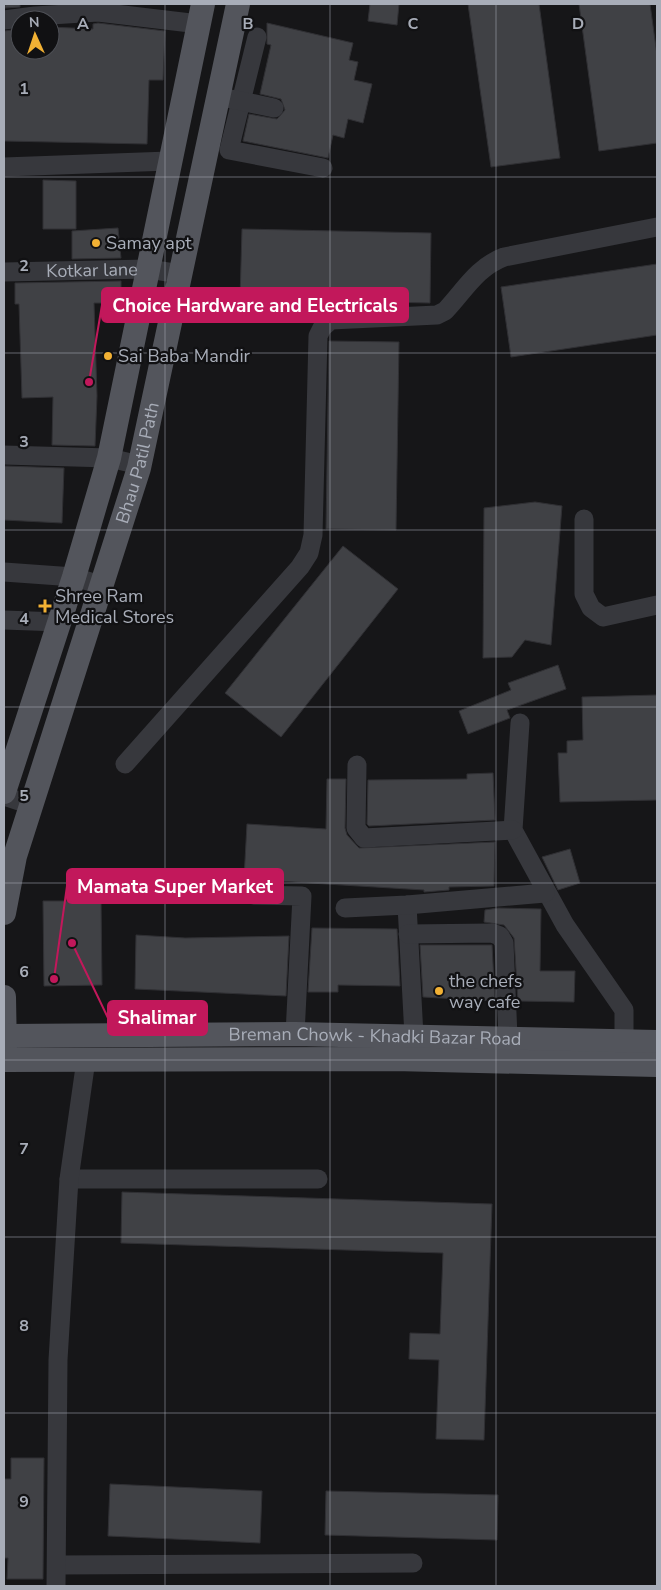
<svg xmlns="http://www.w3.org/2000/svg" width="661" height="1590" font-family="'Nunito Sans',sans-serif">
  <rect width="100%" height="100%" fill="#161618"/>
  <path fill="#404145" stroke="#303034" d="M 5,4 L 20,4 L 20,7 L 5,8 Z
    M 370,4 L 399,4 L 397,25 L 368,21 Z
    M 468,4 L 539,4 L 560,158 L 491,167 Z
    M 579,4 L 650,4 L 657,55 L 657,143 L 599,151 Z
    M 98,23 L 165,31 L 163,80 L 149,80 L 147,144 L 4,141 L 4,31 L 20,29 L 20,50 L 50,50 L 50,27 L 93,29 L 93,24 Z
    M 267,23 L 353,43 L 349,60 L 358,62 L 354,80 L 372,84 L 363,123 L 348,119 L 344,138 L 333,135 L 328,158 L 243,141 L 249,114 L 277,119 L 285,110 L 281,99 L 260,94 L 271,45 L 267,44 Z
    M 43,180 L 76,181 L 76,229 L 43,229 Z
    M 118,228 L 121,258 L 72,259 L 72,231 Z
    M 242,229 L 431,233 L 430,303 L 240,299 Z
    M 657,264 L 657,335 L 511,357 L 501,287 Z
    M 121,281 L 121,303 L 94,303 L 97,396 L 95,446 L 52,445 L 53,397 L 22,398 L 19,304 L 15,304 L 15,283 Z
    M 329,341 L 399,342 L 396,530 L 326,529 Z
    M 4,466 L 64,468 L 62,523 L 4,520 Z
    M 535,502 L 562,506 L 551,645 L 525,640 L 512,657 L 483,658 L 484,508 Z
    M 343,546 L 398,589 L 281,737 L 225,693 Z
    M 558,665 L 566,689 L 507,710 L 510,718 L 468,734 L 459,711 L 511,690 L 508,683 Z
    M 657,695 L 657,800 L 560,802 L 558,753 L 567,753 L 567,741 L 583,740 L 582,697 Z
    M 493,773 L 495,820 L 369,826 L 367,824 L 368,780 L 467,779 L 467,774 Z
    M 327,779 L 346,779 L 345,828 L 347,835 L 359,848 L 495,842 L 494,886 L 449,887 L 449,890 L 424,892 L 424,890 L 244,879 L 247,824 L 326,829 Z
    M 570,849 L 580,883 L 558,890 L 542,857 Z
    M 43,901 L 101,901 L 102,985 L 44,986 Z
    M 498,908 L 541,909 L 540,971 L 575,971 L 574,1002 L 518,1001 L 514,938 L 504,925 L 484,922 L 485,910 Z
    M 312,928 L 397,929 L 400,986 L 338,985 L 338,992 L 308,992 Z
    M 136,935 L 185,938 L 289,936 L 286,996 L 135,989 Z
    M 420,945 L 492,945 L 495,1001 L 423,997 Z
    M 122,1192 L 492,1204 L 484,1440 L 436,1439 L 439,1360 L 409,1359 L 410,1333 L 440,1334 L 443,1253 L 121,1243 Z
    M 11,1458 L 44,1458 L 43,1579 L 7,1579 L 8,1558 L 4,1558 L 4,1479 L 11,1479 Z
    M 110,1484 L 262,1491 L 260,1543 L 108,1536 Z
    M 326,1491 L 498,1495 L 497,1540 L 325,1535 Z"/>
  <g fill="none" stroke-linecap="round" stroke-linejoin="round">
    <g stroke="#37383d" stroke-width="19">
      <path d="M 4,20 L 35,16 L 98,12 L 199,24"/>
      <path d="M 257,37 L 229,150 L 323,168"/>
      <path d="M 231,99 L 274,108"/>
      <path d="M 4,167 L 169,161"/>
      <path id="s1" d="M 4,272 L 148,269 L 181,274"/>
      <path d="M 4,455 L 109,458 L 140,465"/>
      <path d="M 584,519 L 584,594 L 591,608 L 603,617 L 657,605"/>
      <path d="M 4,572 L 74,577 L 101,585"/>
      <path d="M 4,620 L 59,622"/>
      <path d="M 520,723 L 513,830 L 565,925 L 624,1010 L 624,1041"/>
      <path d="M 125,764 L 300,567 L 309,553 L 313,535 L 318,336 L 322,328 L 331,320 L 437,315 L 445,311 C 464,291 477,267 504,257 L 657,227"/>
      <path d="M 357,765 L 356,828 L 364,838 L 513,830"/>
      <path d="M 4,796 L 31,805"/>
      <path d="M 254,895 L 302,896 L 295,1034"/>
      <path d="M 407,905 L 414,1036"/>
      <path d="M 345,908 L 407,905 L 545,893"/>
      <path d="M 408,934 L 492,933 L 500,936 L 504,943 L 508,1037"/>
      <path d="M 69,1179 L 318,1179"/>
      <path d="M 57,1565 L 413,1563"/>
      <path d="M 56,1586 L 58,1360 L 69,1179 L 86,1060"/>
    </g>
    <g stroke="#53555c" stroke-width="24">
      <path d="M 4,792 L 74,577 L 109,458 L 203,4"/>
      <path id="s2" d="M 4,913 L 15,856 L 139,468 L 238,4"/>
      <path d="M 4,997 L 5,1053"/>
      <path id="s3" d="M 4,1036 L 295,1034 L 657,1042"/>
      <path d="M 4,1060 L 394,1059 L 657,1065"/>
    </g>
  </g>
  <path fill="none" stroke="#a8adb8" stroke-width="1" stroke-opacity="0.55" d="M 165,4 L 165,1586M 330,4 L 330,1586M 496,4 L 496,1586M 4,177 L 657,177M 4,353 L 657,353M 4,530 L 657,530M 4,707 L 657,707M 4,883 L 657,883M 4,1060 L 657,1060M 4,1237 L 657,1237M 4,1413 L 657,1413"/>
  <g fill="#f2b134" stroke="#111113" stroke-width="2">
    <circle cx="96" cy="243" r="5"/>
    <circle cx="108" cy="356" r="5"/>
    <path d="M42.5 598.5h5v5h5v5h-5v5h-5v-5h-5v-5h5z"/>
    <circle cx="439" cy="991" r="5"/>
  </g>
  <g text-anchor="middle" stroke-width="4.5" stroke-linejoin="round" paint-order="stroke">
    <g font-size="18" fill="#a8adb8" stroke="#111113" text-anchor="start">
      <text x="106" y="249">Samay apt</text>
      <text x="118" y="362">Sai Baba Mandir</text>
      <text x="55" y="602">Shree Ram<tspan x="55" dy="21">Medical Stores</tspan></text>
      <text x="449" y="987">the chefs<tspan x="449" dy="21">way cafe</tspan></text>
    </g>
    <g font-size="18" fill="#a8adb8" stroke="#111113">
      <text dy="6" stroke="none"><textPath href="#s1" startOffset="88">Kotkar lane</textPath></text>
      <text dy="6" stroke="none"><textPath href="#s2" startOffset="470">Bhau Patil Path</textPath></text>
      <text dy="6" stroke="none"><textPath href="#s3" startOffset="371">Breman Chowk - Khadki Bazar Road</textPath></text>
    </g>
  </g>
  <g font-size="16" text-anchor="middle" font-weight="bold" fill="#a8adb8" stroke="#111113" stroke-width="4.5" stroke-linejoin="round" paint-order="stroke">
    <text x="83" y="29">A</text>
    <text x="248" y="29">B</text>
    <text x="413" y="29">C</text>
    <text x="578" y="29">D</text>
    <text x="24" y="94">1</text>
    <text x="24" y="271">2</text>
    <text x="24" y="447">3</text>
    <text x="24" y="624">4</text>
    <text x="24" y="801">5</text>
    <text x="24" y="977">6</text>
    <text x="24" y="1154">7</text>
    <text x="24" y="1331">8</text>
    <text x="24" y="1507">9</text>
  </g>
  <path fill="none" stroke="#c2185b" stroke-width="2" d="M89 382L102 305M54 979L67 886M72 943L108 1018"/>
  <g fill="#c2185b" stroke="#111113" stroke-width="2">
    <circle cx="89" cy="382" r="5"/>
    <circle cx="54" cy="979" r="5"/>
    <circle cx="72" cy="943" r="5"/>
  </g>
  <g fill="#c2185b" stroke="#c2185b" stroke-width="2">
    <rect x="102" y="288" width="306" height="34" rx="5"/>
    <rect x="67" y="869" width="216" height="34" rx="5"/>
    <rect x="108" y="1001" width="99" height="34" rx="5"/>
  </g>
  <g font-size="19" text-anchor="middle" font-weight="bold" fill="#fff">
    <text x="255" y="312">Choice Hardware and Electricals</text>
    <text x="175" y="893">Mamata Super Market</text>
    <text x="157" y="1024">Shalimar</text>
  </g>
  <rect width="661" height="1590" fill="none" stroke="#a8adb8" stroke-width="10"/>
  <g transform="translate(35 35) rotate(357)"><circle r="24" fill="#111113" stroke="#4d4f55"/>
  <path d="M0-4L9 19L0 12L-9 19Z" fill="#f2b134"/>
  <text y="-8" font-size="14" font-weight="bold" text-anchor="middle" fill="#a8adb8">N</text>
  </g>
</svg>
